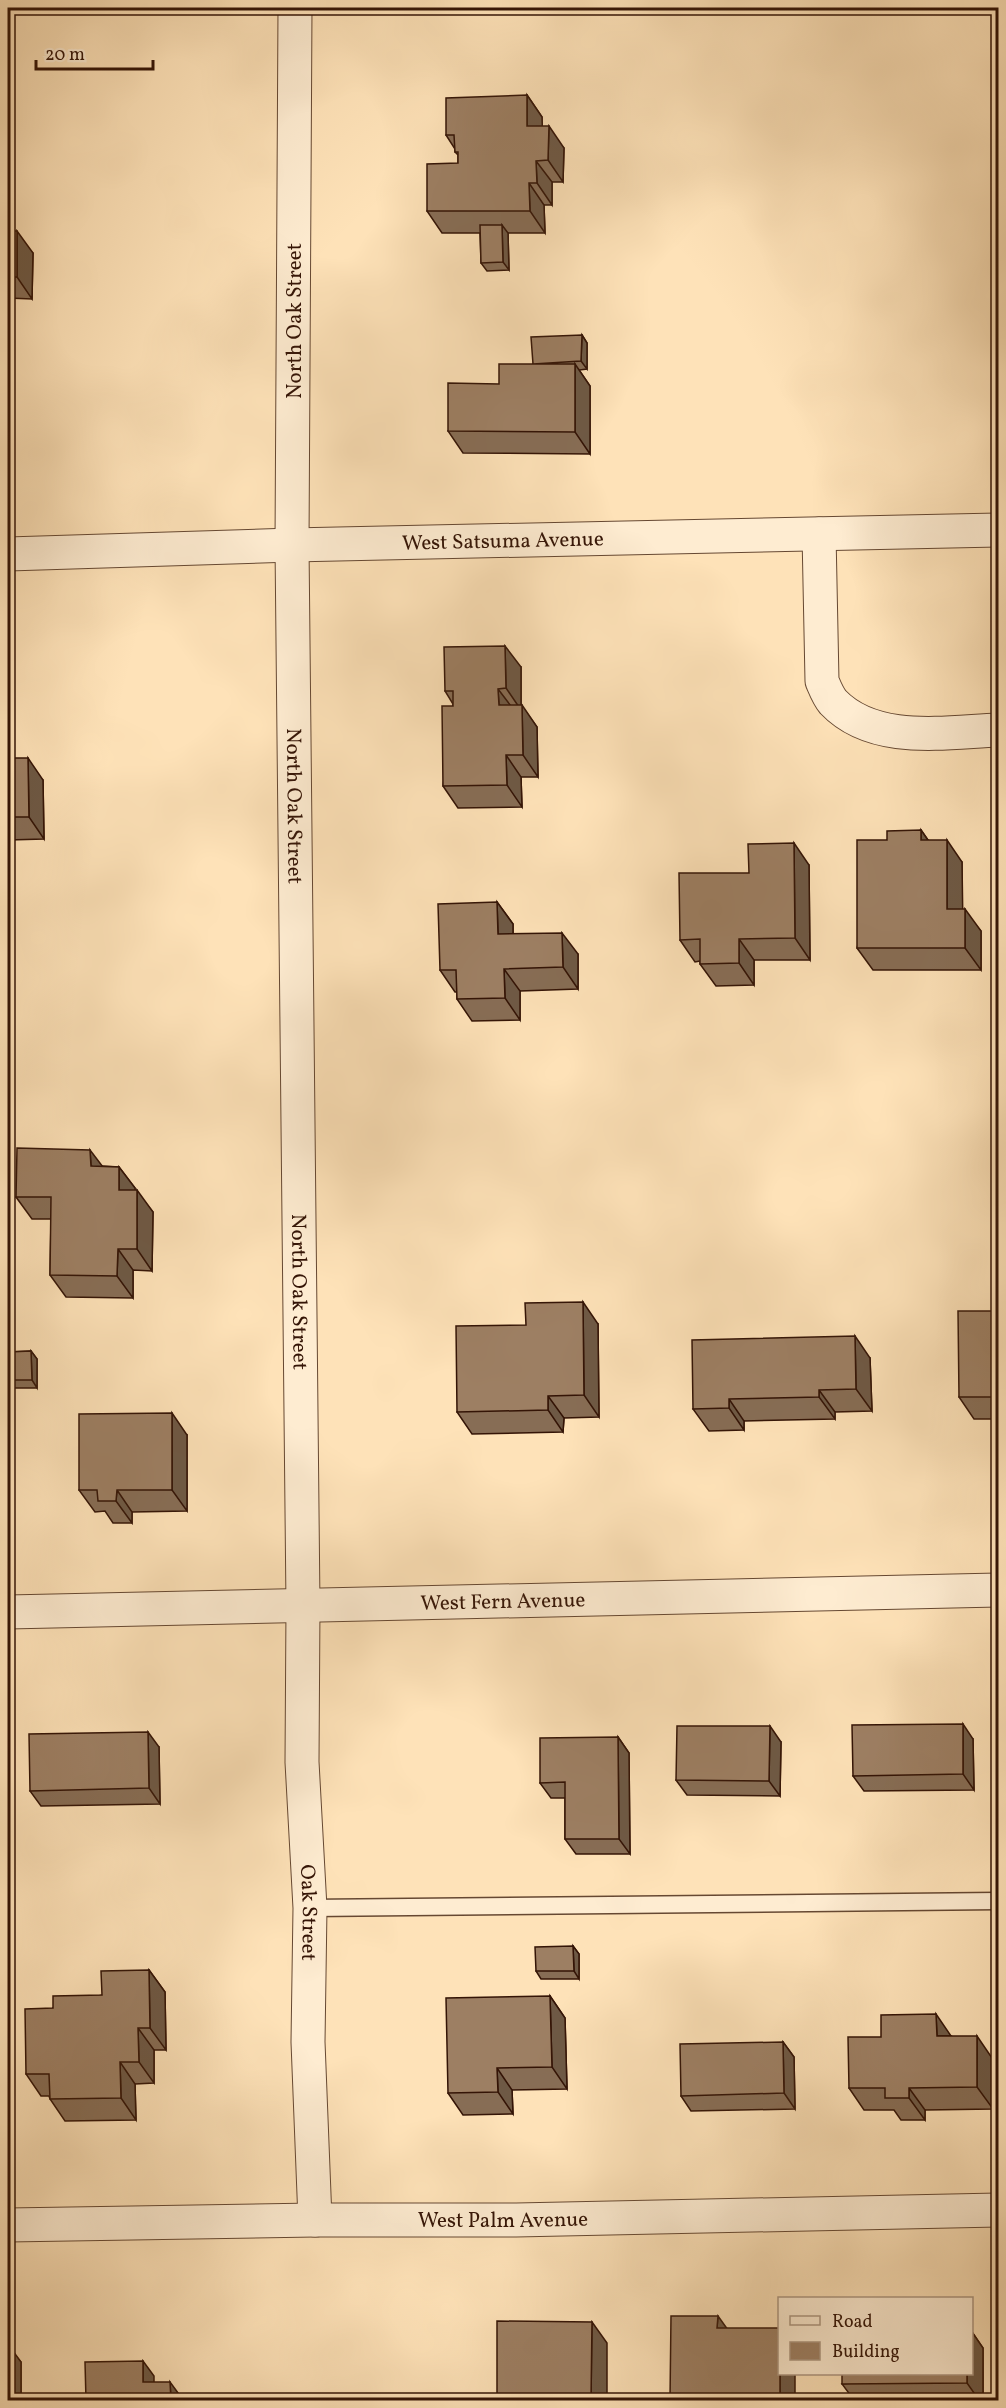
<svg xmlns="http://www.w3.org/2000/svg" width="1006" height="2408" font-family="Vollkorn,serif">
  <rect width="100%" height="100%" fill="#fee2b8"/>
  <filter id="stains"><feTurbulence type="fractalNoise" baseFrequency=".00333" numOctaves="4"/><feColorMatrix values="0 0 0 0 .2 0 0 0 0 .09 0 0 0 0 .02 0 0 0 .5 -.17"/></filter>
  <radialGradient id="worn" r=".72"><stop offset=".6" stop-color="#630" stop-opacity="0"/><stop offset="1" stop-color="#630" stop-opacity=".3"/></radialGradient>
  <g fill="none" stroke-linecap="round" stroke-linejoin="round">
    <defs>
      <path id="service" d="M 310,1908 L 998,1901"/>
      <g id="minor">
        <path id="s1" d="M 295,8 L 292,545 L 303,1606 L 302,1762 L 310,1908 L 308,2042 L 315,2220"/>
        <path d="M 819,534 L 822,681 C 825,688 828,696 833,702 C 874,745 945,732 998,730"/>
        <path id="s2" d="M 8,554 L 292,545 L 998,530"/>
        <path id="s3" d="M 8,2225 L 315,2220 L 516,2220 L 998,2210"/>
      </g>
      <g id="tertiary">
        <path id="s4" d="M 8,1612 L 998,1590"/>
      </g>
    </defs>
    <use href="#service" stroke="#664832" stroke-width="19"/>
    <use href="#minor" stroke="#664832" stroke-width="35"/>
    <use href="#tertiary" stroke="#664832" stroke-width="35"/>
    <use href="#service" stroke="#feecd1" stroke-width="16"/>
    <use href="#minor" stroke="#feecd1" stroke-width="33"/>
    <use href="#tertiary" stroke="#feecd1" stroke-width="33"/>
  </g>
  <path fill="#876d55" stroke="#341406" stroke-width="1.5" d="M 527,95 L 542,117 L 542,126 L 564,148 L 563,182 L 552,182 L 552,205 L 544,205 L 545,233 L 508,233 L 509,270 L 487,271 L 481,263 L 480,233 L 442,233 L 427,211 L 458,163 L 458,155 L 455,152 L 455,149 L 446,135 Z
    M 8,231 L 33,253 L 32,299 L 8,298 Z
    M 582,335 L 587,343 L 587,369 L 579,370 L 590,386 L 590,454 L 463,453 L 448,431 L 533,364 Z
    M 521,667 L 521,705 L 537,727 L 538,777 L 521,777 L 522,807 L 458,808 L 443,786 L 453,704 L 445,691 Z
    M 8,758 L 43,780 L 44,839 L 8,840 L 9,879 L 8,879 Z
    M 921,830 L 928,840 L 962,862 L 962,909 L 981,931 L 981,970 L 873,970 L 857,948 L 887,840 Z
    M 809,865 L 810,960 L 754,960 L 754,985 L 716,986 L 700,964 L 700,961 L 695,962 L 680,940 L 749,873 Z
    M 497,902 L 513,924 L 513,934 L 578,954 L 578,989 L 520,991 L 520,1020 L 472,1021 L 457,999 L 457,992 L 455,992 L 440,970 Z
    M 102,1166 L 119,1167 L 135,1188 L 135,1190 L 153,1212 L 152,1271 L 133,1270 L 133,1298 L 66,1297 L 50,1275 L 51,1219 L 32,1219 L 16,1197 Z
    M 999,1311 L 999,1419 L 974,1419 L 959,1397 Z
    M 598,1324 L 599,1417 L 564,1418 L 563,1432 L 472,1434 L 457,1412 Z
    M 31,1351 L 37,1359 L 37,1388 L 8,1388 L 8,1352 Z
    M 870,1358 L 872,1411 L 835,1412 L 835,1419 L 744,1421 L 744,1430 L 709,1431 L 693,1409 Z
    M 187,1435 L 187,1511 L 132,1512 L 132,1523 L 113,1523 L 105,1511 L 95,1512 L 79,1490 Z
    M 618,1737 L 629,1753 L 630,1854 L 576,1854 L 565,1839 L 565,1798 L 551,1798 L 540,1783 Z
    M 973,1739 L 974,1790 L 864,1791 L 853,1776 Z
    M 781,1742 L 780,1796 L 687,1795 L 676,1780 Z
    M 159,1747 L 160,1804 L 41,1806 L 30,1791 Z
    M 573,1946 L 579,1954 L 579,1979 L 541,1979 L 536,1971 Z
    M 149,1970 L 165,1992 L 166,2050 L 154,2050 L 154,2083 L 135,2084 L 136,2120 L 65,2121 L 50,2099 L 49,2096 L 41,2096 L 26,2074 L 53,2008 L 102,1995 Z
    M 550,1996 L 565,2018 L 567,2089 L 512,2090 L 513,2114 L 463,2115 L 448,2093 Z
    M 951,2036 L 992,2058 L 993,2109 L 925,2110 L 925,2120 L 901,2120 L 894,2110 L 864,2110 L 849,2088 Z
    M 783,2042 L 794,2057 L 795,2109 L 691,2111 L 681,2096 Z
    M 726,2328 L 795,2400 L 670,2400 Z
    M 972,2332 L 983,2348 L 983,2400 L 854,2400 L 842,2384 L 972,2373 Z
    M 8,2347 L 21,2362 L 21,2400 L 8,2400 Z"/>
  <path fill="#6e5945" stroke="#341406" stroke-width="1.5" d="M 527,95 L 542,117 L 543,148 L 527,126 Z
    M 549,126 L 564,148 L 563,182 L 548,160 Z
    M 536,161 L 552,182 L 552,205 L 537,183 Z
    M 529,183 L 544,205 L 545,233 L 530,211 Z
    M 502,225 L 508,233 L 509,270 L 503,262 Z
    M 17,231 L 33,253 L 32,299 L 17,277 Z
    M 582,335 L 587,343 L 587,369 L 581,361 Z
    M 575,364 L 590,386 L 590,454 L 575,432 Z
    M 505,646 L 521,667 L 521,710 L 506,688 Z
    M 498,689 L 514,710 L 499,705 Z
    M 522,705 L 537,727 L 538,777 L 523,755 Z
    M 506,755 L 521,777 L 522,807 L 507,785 Z
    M 28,758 L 43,780 L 44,839 L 29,817 Z
    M 921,830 L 936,852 L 921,840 Z
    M 8,840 L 9,879 L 8,877 Z
    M 947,840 L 962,862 L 963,931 L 947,909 Z
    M 794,843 L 809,865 L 810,960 L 795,938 Z
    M 497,902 L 513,924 L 513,956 L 498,934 Z
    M 965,909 L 981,931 L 981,970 L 965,948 Z
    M 562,933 L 578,954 L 578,989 L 563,967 Z
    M 739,939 L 754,960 L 754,985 L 739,963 Z
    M 504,969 L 520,991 L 520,1020 L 505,998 Z
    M 90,1150 L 106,1171 L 91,1166 Z
    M 119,1167 L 135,1188 L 135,1212 L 119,1190 Z
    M 137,1190 L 153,1212 L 152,1271 L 137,1249 Z
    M 118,1249 L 133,1270 L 133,1298 L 117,1276 Z
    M 583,1302 L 598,1324 L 599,1417 L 584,1395 Z
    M 855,1336 L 870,1358 L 872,1411 L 856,1389 Z
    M 31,1351 L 37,1359 L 37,1388 L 32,1380 Z
    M 819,1390 L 835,1412 L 835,1419 L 819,1397 Z
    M 548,1396 L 564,1418 L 563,1432 L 548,1410 Z
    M 729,1399 L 744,1421 L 744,1430 L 729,1408 Z
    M 172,1413 L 187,1435 L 187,1511 L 172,1490 Z
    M 117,1490 L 132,1512 L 132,1523 L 116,1501 Z
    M 963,1724 L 973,1739 L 974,1790 L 963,1774 Z
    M 770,1726 L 781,1742 L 780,1796 L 769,1781 Z
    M 148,1732 L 159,1747 L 160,1804 L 149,1788 Z
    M 618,1737 L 629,1753 L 630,1854 L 619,1839 Z
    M 573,1946 L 579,1954 L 579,1979 L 574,1971 Z
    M 149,1970 L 165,1992 L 166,2050 L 150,2028 Z
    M 550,1996 L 565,2018 L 567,2089 L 552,2067 Z
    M 936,2014 L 951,2036 L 937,2036 Z
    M 138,2028 L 154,2050 L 154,2083 L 139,2062 Z
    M 977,2036 L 992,2058 L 993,2109 L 977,2087 Z
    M 783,2042 L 794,2057 L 795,2109 L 784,2093 Z
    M 120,2062 L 135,2084 L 136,2120 L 121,2098 Z
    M 497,2068 L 512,2090 L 513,2114 L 498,2092 Z
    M 909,2088 L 925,2110 L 925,2120 L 909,2098 Z
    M 718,2316 L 733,2337 L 717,2328 Z
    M 592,2322 L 607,2343 L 607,2400 L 591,2400 Z
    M 972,2332 L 983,2348 L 983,2400 L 979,2400 L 967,2383 L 967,2373 L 972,2373 Z
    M 10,2347 L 21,2362 L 21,2400 L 15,2400 L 11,2394 Z
    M 143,2361 L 154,2376 L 154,2398 L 143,2382 Z
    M 780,2373 L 795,2373 L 795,2400 L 784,2400 L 780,2395 Z
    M 170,2382 L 181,2397 L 181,2400 L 171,2400 Z"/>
  <path fill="#9d7f63" stroke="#341406" stroke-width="1.5" d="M 527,95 L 527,126 L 549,126 L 548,160 L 536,161 L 537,183 L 529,183 L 530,211 L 427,211 L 427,164 L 458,163 L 458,152 L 455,152 L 454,135 L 446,135 L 446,98 Z
    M 480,225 L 502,225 L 503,262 L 481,263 Z
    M 8,231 L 17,231 L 17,277 L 8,277 Z
    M 582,335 L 581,361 L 533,364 L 531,337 Z
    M 499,364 L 575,364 L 575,432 L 448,431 L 448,383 L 499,384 Z
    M 505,646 L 506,688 L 498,689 L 499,705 L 522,705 L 523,755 L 506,755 L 507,785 L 443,786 L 442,706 L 453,706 L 453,691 L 445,691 L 444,647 Z
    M 8,758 L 28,758 L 29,817 L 8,817 Z
    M 921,830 L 921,840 L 947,840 L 947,909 L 965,909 L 965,948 L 857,948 L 857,840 L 887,840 L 887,831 Z
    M 794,843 L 795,938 L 739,939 L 739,963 L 700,964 L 700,939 L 680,940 L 679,873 L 749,873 L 748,844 Z
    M 497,902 L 498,934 L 562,933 L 563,967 L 504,969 L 505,998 L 457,999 L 456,970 L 440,970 L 438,904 Z
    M 17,1148 L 90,1150 L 91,1166 L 119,1167 L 119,1190 L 137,1190 L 137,1249 L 118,1249 L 117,1276 L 50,1275 L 51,1197 L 16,1197 Z
    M 583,1302 L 584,1395 L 548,1396 L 548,1410 L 457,1412 L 456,1326 L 526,1325 L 525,1303 Z
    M 958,1311 L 999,1311 L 999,1397 L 959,1397 Z
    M 855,1336 L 856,1389 L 819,1390 L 819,1397 L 729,1399 L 729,1408 L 693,1409 L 692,1340 Z
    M 31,1351 L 32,1380 L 8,1380 L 8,1352 Z
    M 172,1413 L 172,1490 L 117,1490 L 116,1501 L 98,1501 L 97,1490 L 79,1490 L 79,1414 Z
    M 963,1724 L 963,1774 L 853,1776 L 852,1725 Z
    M 677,1726 L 770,1726 L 769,1781 L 676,1780 Z
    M 148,1732 L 149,1788 L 30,1791 L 29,1734 Z
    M 618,1737 L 619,1839 L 565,1839 L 565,1782 L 540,1783 L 540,1738 Z
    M 573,1946 L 574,1971 L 536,1971 L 535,1947 Z
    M 149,1970 L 150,2028 L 138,2028 L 139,2062 L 120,2062 L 121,2098 L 50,2099 L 49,2074 L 26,2074 L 25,2009 L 53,2008 L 53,1996 L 102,1995 L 101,1971 Z
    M 550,1996 L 552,2067 L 497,2068 L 498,2092 L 448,2093 L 446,1998 Z
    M 936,2014 L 937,2036 L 977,2036 L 977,2087 L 909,2088 L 909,2098 L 885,2098 L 885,2088 L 849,2088 L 848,2037 L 881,2037 L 881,2015 Z
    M 783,2042 L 784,2093 L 681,2096 L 680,2044 Z
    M 671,2316 L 718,2316 L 717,2328 L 780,2328 L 780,2395 L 747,2395 L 747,2400 L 670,2400 Z
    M 497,2321 L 592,2322 L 591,2400 L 497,2400 Z
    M 8,2347 L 10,2347 L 11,2394 L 8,2394 Z
    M 143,2361 L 143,2382 L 170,2382 L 171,2400 L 86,2400 L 85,2362 Z
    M 842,2373 L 967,2373 L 967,2383 L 842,2384 Z"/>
  <g text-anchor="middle" stroke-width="4.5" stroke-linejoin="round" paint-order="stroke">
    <g font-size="21" fill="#341406" stroke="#feecd1">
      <text transform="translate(294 321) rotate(-90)" y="7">North Oak Street</text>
      <text dy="7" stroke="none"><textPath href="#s2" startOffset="495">West Satsuma Avenue</textPath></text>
      <text dy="7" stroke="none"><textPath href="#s1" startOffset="798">North Oak Street</textPath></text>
      <text dy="7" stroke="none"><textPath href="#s1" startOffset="1284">North Oak Street</textPath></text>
      <text dy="7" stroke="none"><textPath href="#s4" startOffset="495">West Fern Avenue</textPath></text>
      <text dy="7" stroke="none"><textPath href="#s1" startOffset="1905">Oak Street</textPath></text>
      <text dy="7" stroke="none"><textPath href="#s3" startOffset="495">West Palm Avenue</textPath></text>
    </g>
  </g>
  <rect width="1006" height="2408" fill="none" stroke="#fee2b8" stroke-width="30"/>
  <rect x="9" y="9" width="988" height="2390" fill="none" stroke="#341406" stroke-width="3"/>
  <rect x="15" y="15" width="976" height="2378" fill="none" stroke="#341406" stroke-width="1.5"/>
  <rect x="778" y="2297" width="195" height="78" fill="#feecd1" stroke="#ad9680" stroke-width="1.5"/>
  <rect x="790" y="2316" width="30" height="9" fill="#feecd1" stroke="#ad9680" stroke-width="1.5"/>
  <text x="832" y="2327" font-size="18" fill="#341406">Road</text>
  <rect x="790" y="2342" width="30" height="18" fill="#9d7f63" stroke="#ad9680" stroke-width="1.5"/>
  <text x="832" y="2357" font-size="18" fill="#341406">Building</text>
  <path d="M36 60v9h117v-9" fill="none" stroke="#341406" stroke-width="3"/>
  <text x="45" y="60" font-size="18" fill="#341406" stroke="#feecd1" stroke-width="4.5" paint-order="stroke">20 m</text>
  <rect width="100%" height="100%" filter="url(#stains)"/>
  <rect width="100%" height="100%" fill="url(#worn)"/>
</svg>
